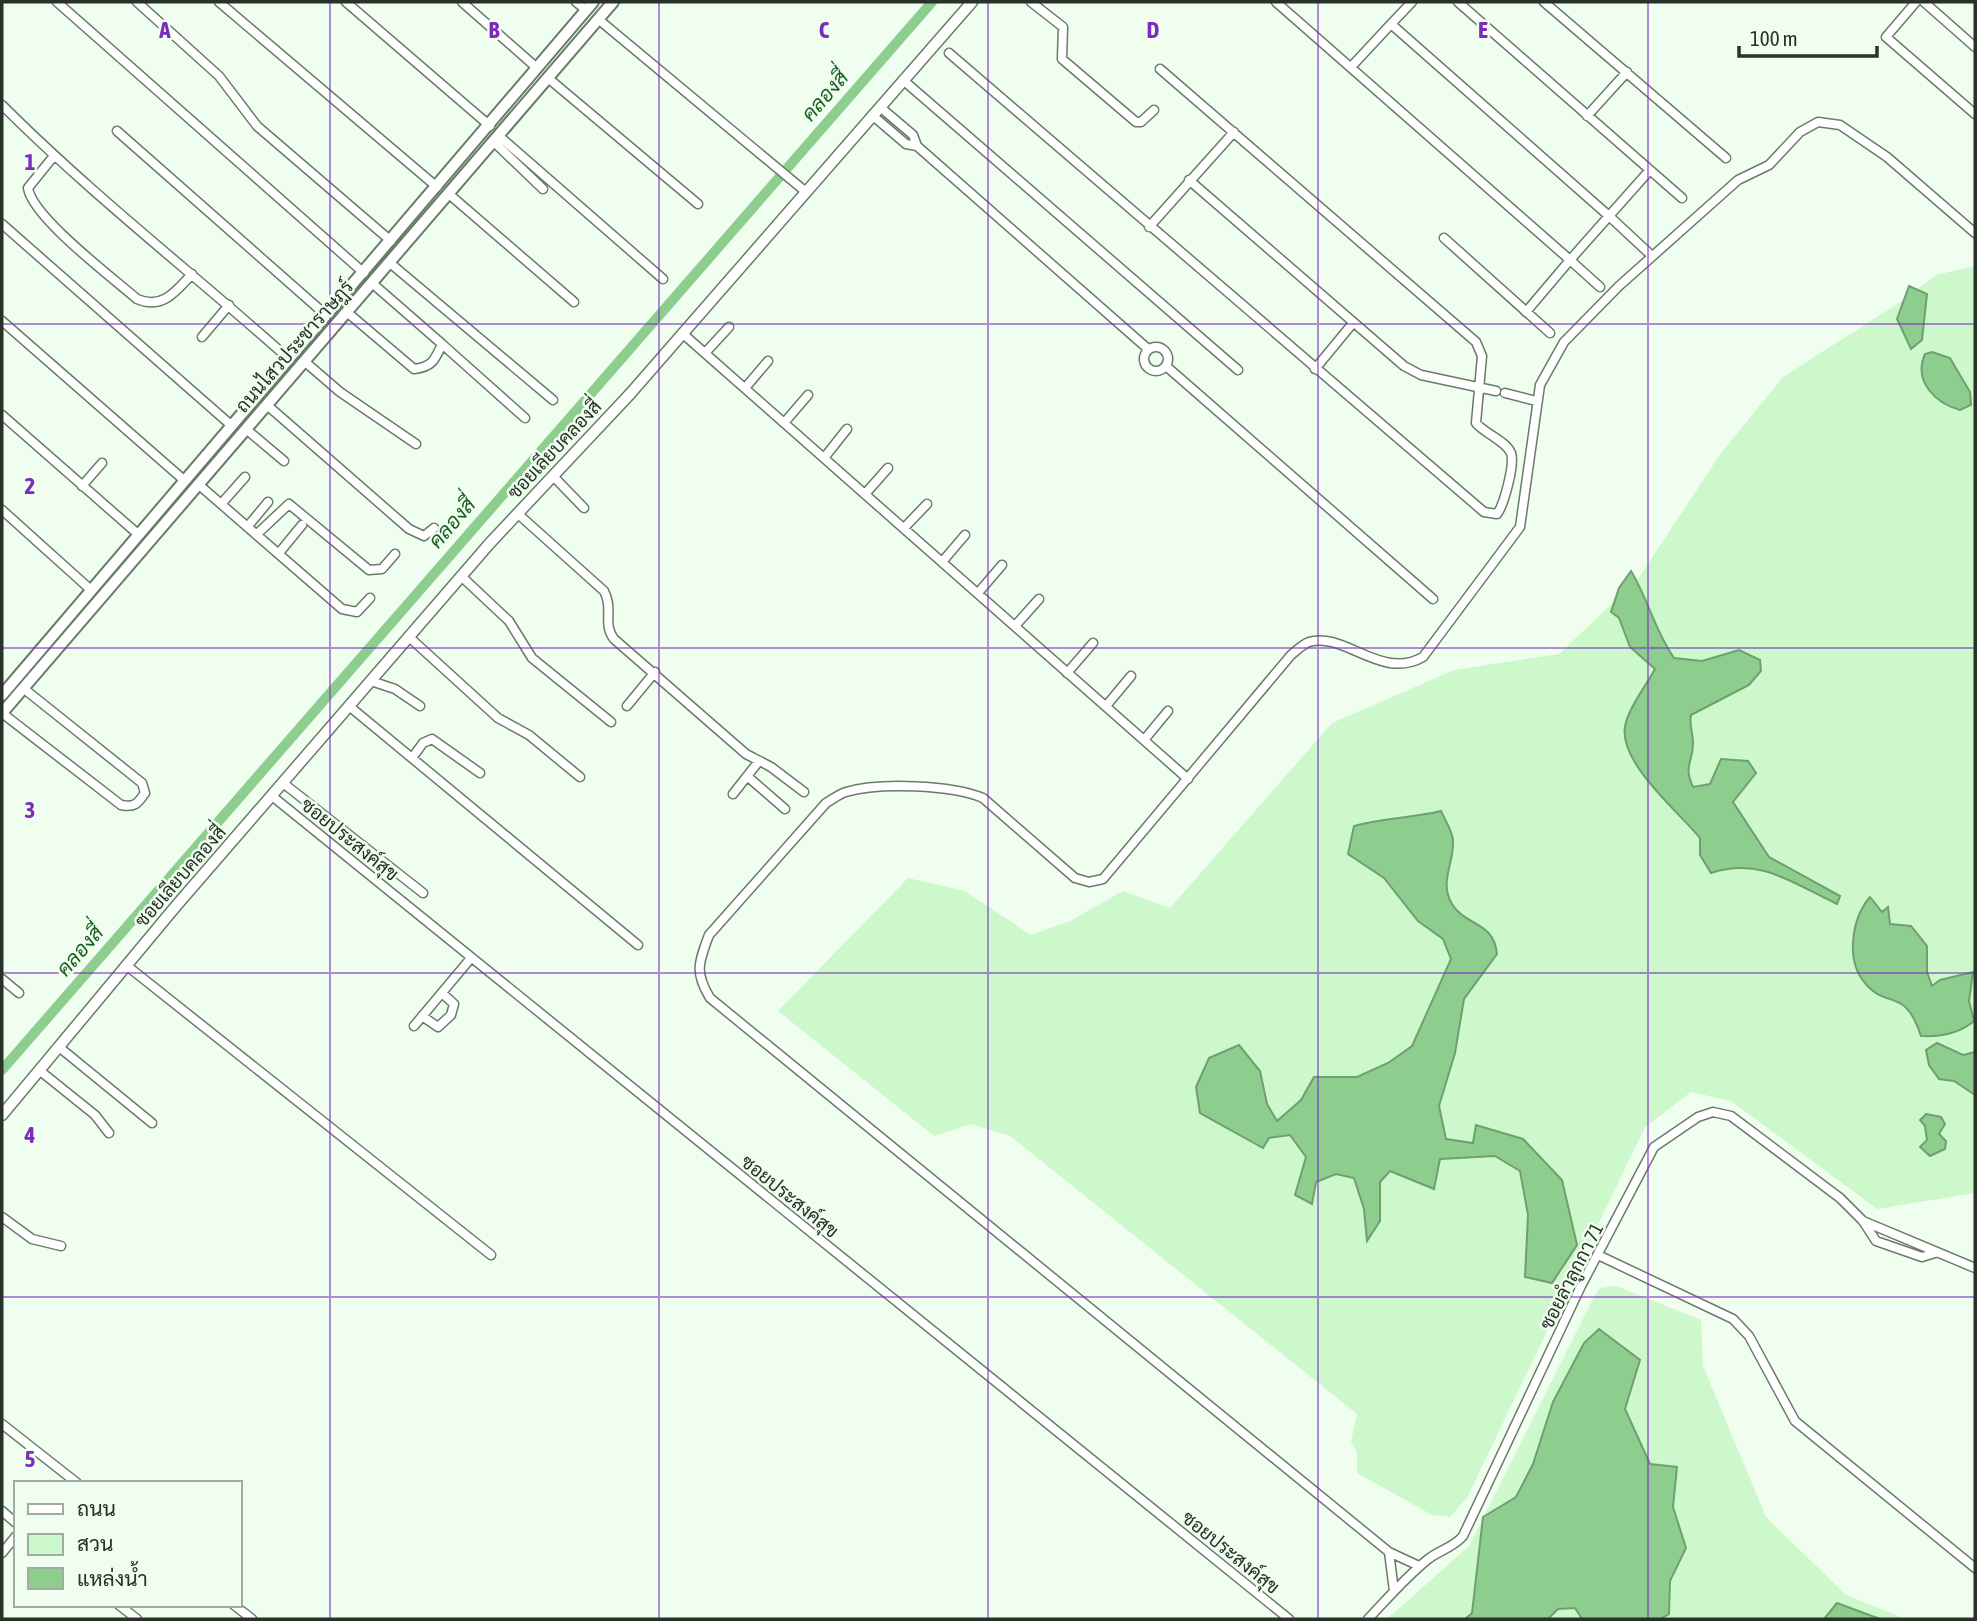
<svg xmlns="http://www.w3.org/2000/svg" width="1977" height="1621" font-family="'Asap Condensed',Sarabun,sans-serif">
  <rect width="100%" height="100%" fill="#effeef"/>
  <path fill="#cdf8cc" d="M 1975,266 L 1975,1193 L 1877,1209 L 1731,1101 L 1691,1092 L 1645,1127 L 1467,1498 L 1450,1517 L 1432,1515 L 1357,1473 L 1357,1452 L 1351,1442 L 1357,1414 L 1010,1136 L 971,1124 L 934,1136 L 778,1011 L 908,878 L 965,891 L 1031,935 L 1070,921 L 1123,891 L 1170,908 L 1332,723 L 1454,670 L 1559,654 L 1638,579 L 1721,453 L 1783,377 L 1902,301 L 1936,275 Z
    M 1616,1286 L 1701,1320 L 1703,1366 L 1766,1517 L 1846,1595 L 1906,1619 L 1387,1619 L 1469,1546 L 1596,1293 L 1600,1288 Z"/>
  <path fill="#8dce8e" stroke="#6f9f70" stroke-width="2" d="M 1909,286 L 1927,294 L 1922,340 L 1911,349 L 1897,319 Z
    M 1932,352 L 1950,358 L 1970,392 L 1971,405 L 1960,410 C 1935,403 1913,381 1925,354 Z
    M 1631,571 C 1648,599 1655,631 1674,658 L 1702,661 L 1739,650 L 1760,660 L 1761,671 L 1749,685 L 1691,715 C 1689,726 1693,733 1693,743 C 1693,763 1683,765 1693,787 L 1710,784 L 1721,759 L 1748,761 L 1756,773 L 1733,802 L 1769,857 L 1840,896 L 1837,904 C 1792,883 1761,857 1711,873 L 1700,855 L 1700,838 C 1678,811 1614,759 1626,722 C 1631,704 1646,686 1655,669 L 1630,647 L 1619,618 L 1611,612 L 1619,588 Z
    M 1441,811 C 1445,820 1453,832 1453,841 C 1454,864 1439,882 1452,904 C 1465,926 1494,921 1497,954 L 1464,999 L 1455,1053 L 1439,1106 L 1446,1139 L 1473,1143 L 1476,1125 L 1523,1139 L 1562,1180 L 1577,1245 L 1552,1283 L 1525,1277 L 1528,1215 L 1520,1171 L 1495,1156 L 1440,1159 L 1434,1189 L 1390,1171 L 1380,1182 L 1380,1221 L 1367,1241 L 1364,1209 L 1354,1178 L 1336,1174 L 1316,1182 L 1312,1204 L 1295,1195 L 1306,1157 L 1290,1135 L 1269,1138 L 1263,1148 L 1200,1113 L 1196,1087 L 1209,1058 L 1239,1045 L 1260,1071 L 1267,1104 L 1277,1121 L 1301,1100 L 1314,1077 L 1357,1077 L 1388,1063 L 1412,1046 L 1451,959 L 1443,939 L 1418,921 L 1384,878 L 1348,854 L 1354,826 C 1383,818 1412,818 1441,811 Z
    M 1870,897 L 1882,912 L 1888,907 L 1890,924 L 1911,926 L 1927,946 L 1927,972 L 1932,986 L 1940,980 L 1973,972 L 1969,1001 L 1974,1021 C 1959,1034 1941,1037 1921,1036 C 1904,985 1888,1011 1865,983 C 1845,960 1852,918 1870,897 Z
    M 1937,1043 L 1963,1055 L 1975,1052 L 1975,1095 L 1954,1081 L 1939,1079 L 1929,1065 L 1926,1050 Z
    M 1926,1114 L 1941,1117 L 1945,1124 L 1939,1134 L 1946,1141 L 1945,1149 L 1930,1156 L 1920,1147 L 1927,1140 L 1925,1126 L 1920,1120 Z
    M 1599,1329 L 1640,1360 L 1625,1409 L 1650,1464 L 1677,1467 L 1673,1507 L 1686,1548 L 1670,1581 L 1669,1614 L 1660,1619 L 1582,1619 L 1575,1608 L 1558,1609 L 1548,1619 L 1465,1619 L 1472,1613 L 1483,1517 L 1516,1497 L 1533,1464 L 1553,1402 L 1584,1343 Z
    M 1837,1603 L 1880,1619 L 1824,1619 Z"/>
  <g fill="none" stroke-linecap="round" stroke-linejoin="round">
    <path stroke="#8dce8e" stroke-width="10" d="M 2,1070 L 932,2"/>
    <defs>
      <path id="minor" d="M 57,2 L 364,273
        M 137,2 L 219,76 L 257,126 L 391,241
        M 219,2 L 437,187
        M 346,2 L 490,126
        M 462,2 L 537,68
        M 576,2 L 586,10
        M 1031,2 L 1063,27 L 1062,59 L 1136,122 L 1141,122 L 1154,110
        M 1276,2 L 1570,260 L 1609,216 L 1652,256
        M 1458,2 L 1682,198
        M 1544,2 L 1726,158
        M 1916,2 L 1886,37 L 1975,114
        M 1924,2 L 1975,47
        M 598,19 L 806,192
        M 1391,24 L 1412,2
        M 949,53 L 1484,512 L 1497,514 C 1504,505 1515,464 1511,453 C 1505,440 1485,434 1476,423 L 1482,356 L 1476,342 L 1160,69
        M 1351,67 L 1391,24 L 1609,216 L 1649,171
        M 548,78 L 698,204
        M 903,80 L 1238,370
        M 2,105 C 92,195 194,274 289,359
        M 872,115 L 906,144 L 917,146 L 913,135 L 880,107
        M 1587,116 L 1627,72
        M 117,131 L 327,316
        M 499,136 L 663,279
        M 494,142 L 543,189
        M 917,146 L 1148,349
        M 53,157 L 28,188 C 32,217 113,278 137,299 C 163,310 176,291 192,274
        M 1189,180 L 1404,366 L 1421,375 L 1496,391
        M 450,195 L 574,302
        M 2,224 L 232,426
        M 1149,227 L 1234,132
        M 1444,238 L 1550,333
        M 390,263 L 553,400
        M 1526,312 L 1570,260 L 1600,287
        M 348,313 L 414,369 C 432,367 435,360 442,344 L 372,283
        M 2,321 L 185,481
        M 682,333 L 1188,779
        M 202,337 L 229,305
        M 442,344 L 525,418
        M1144 359a12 12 0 1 1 24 0a12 12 0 1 1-24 0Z
        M 705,353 L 729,327
        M 304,361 L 340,392 L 416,444
        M 1166,366 L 1433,599
        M 1315,369 L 1353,323
        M 745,388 L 768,361
        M 1505,393 L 1536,401
        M 267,405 L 409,529 L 424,536 L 434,528
        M 2,415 L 139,535
        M 784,423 L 808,395
        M 246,429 L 284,461
        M 824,458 L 847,429
        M 553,476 L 584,508
        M 198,484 L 342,609 L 357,612 L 370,598
        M 82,486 L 102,463
        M 865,494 L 888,468
        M 222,503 L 245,477
        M 2,510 L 91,590
        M 517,513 L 604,591 C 614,610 602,623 614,639 L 746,754 L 771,767 L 804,792
        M 248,526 L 268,502
        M 904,528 L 927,504
        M 257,534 L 289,504 L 369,570 L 382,569 L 395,554
        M 279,553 L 302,525
        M 942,562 L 965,535
        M 461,576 L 509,621 L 532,658 L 611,722
        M 978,593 L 1002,565
        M 1015,626 L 1039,599
        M 409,637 L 498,718 L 529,735 L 580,777
        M 1067,673 L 1093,643
        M 371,681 L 395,689 L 420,706
        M 349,706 L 638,945
        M 627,706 L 655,672
        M 1106,706 L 1131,676
        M 2,713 L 121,805 C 135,808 138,803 145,793 L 142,783 L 23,688
        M 1144,740 L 1168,711
        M 412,758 L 423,743 L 432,739 L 480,773
        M 747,776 L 785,809
        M 283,783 L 423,893
        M 733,794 L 759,761
        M 272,796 L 1289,1619
        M 126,965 L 491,1255
        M 2,979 L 19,993
        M 422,1016 L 438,1027 L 451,1015 L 454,1004 L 442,993
        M 414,1026 L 471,958
        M 59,1047 L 152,1123
        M 39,1070 L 95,1115 L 109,1133
        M 2,1217 L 32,1239 L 61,1246
        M 1863,1221 L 1975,1268
        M 1598,1255 L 1733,1319 L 1749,1336 L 1795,1421 L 1975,1568
        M 2,1424 L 77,1483
        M 2,1511 L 16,1523
        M 1389,1552 L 710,998 C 694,972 699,962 709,935 L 826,803 C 833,799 839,794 846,792 C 879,782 952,785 983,798 L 1075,878 L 1089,882 L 1103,879 L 1291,655 C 1296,651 1303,644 1309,642 C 1344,631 1381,681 1423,657 L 1520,527 L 1540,385 L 1564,342 L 1619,286 L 1738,180 L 1769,165 L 1800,132 L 1818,122 L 1840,125 L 1887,157 L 1975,233
        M 2,1553 L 16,1536
        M 1394,1591 L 1389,1552 L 1419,1566
        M 119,1605 L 137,1619
        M 234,1605 L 252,1619
        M 1368,1619 C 1387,1599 1405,1578 1427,1560 C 1439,1550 1453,1548 1463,1536 L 1581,1286 L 1654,1147 L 1698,1117 L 1713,1112 L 1731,1116 L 1840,1198 L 1863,1221 L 1876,1241 L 1922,1257 L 1935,1253"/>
      <path id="tertiary" d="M 2,1115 L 176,906 L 490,543 L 630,394 L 972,2"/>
      <path id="secondary" d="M 2,695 L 593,2
        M 2,713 L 613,2"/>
    </defs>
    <use href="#minor" stroke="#677d67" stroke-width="11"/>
    <use href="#tertiary" stroke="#677d67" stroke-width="13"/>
    <use href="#secondary" stroke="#677d67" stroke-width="14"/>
    <use href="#minor" stroke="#fff" stroke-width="8"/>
    <use href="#tertiary" stroke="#fff" stroke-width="10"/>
    <use href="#secondary" stroke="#fff" stroke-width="10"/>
  </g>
  <path fill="none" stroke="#7b2cbf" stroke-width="2" stroke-opacity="0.55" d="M 330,2 L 330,1619M 659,2 L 659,1619M 988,2 L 988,1619M 1318,2 L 1318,1619M 1648,2 L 1648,1619M 2,324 L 1975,324M 2,648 L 1975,648M 2,973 L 1975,973M 2,1297 L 1975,1297"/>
  <g text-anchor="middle" stroke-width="5" stroke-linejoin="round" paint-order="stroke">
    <g font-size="19" fill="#293229" stroke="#effeef">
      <text transform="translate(294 346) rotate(-49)" y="7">ถนนไสวประชาราษฎร์</text>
      <text transform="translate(554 449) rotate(-47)" y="7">ซอยเลียบคลองสี่</text>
      <text transform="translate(350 839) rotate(39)" y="7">ซอยประสงค์สุข</text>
      <text transform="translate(180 876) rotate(-49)" y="7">ซอยเลียบคลองสี่</text>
      <text transform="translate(790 1196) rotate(39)" y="7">ซอยประสงค์สุข</text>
      <text transform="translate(1571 1276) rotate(-63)" y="7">ซอยลำลูกกา 71</text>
      <text transform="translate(1231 1552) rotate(39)" y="7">ซอยประสงค์สุข</text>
    </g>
    <g font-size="21" font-style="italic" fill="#1d5e23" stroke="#effeef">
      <text transform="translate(825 96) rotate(-49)" y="7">คลองสี่</text>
      <text transform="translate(452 523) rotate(-49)" y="7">คลองสี่</text>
      <text transform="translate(80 951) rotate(-49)" y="7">คลองสี่</text>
    </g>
  </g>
  <g font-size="23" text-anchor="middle" font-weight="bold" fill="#7b2cbf" stroke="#effeef" stroke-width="5" stroke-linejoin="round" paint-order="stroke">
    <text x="165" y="38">A</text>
    <text x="494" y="38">B</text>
    <text x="824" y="38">C</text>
    <text x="1153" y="38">D</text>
    <text x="1483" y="38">E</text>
    <text x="30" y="170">1</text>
    <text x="30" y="494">2</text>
    <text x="30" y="818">3</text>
    <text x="30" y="1143">4</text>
    <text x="30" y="1467">5</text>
  </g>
  <rect width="1977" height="1621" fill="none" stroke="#293229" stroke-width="7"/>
  <rect x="14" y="1481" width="228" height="126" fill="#effeef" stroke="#a0aca0" stroke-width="2"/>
  <rect x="28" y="1504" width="35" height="10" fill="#ffffff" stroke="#a0aca0" stroke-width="2"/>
  <text x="77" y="1516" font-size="21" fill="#293229">ถนน</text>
  <rect x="28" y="1534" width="35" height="21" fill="#cdf8cc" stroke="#a0aca0" stroke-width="2"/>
  <text x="77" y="1551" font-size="21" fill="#293229">สวน</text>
  <rect x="28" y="1568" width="35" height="21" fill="#8dce8e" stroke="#a0aca0" stroke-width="2"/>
  <text x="77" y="1586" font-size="21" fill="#293229">แหล่งน้ำ</text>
  <path d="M1739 46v10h138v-10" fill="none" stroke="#293229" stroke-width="3.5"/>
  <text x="1750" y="46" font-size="21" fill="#293229" stroke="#effeef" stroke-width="5" paint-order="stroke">100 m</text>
</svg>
